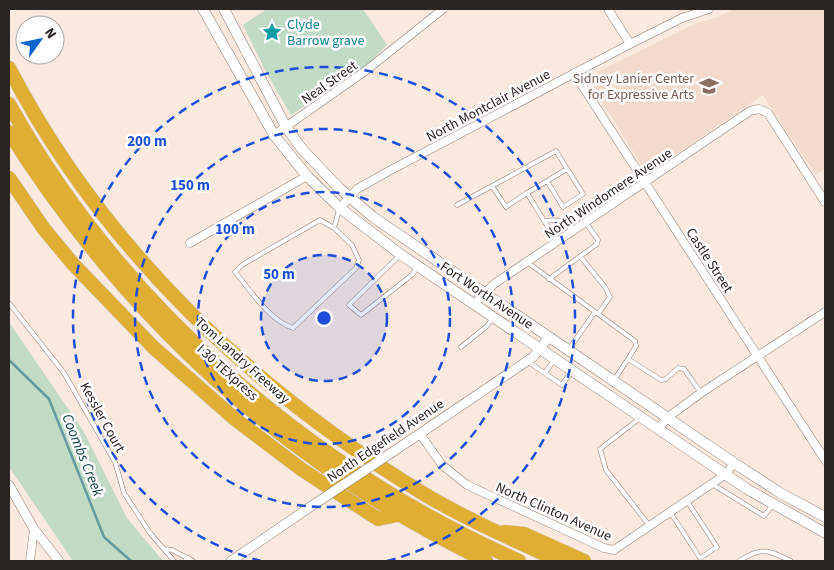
<svg xmlns="http://www.w3.org/2000/svg" width="834" height="570" font-family="'Source Sans 3',sans-serif">
  <rect width="100%" height="100%" fill="#f9e9de"/>
  <path fill="#f2dbcc" d="M 734,9 L 825,9 L 825,169 L 816,175 L 763,95 L 647,174 L 587,77 L 697,23 L 716,18 Z"/>
  <path fill="#c2dbc5" d="M 267,9 L 363,9 L 387,45 L 367,65 L 291,115 L 266,72 L 243,25 Z
    M 9,322 L 84,432 L 127,518 L 163,561 L 73,561 L 9,467 Z"/>
  <g fill="none" stroke-linecap="round" stroke-linejoin="round">
    <path stroke="#659a9f" stroke-width="2.5" d="M 9,360 L 49,399 L 104,537 L 131,561"/>
    <defs>
      <path id="service" d="M 547,181 L 567,169
        M 527,193 L 547,181 L 563,207 L 583,194 L 556,151 L 492,186 L 506,207 L 527,193 L 557,242
        M 457,205 L 492,186
        M 546,221 C 559,219 564,221 574,231
        M 334,228 L 352,245 L 359,260 L 356,268 L 293,328 C 269,320 251,291 235,272 L 242,265 L 320,220 L 334,228 L 339,210
        M 399,256 L 349,305 L 361,315 L 413,274 L 417,266
        M 580,256 L 605,287 L 610,297 L 598,314
        M 527,262 L 635,341 L 636,346 L 628,359 L 661,380 L 666,379 L 678,368 L 684,369 L 701,393
        M 549,279 L 597,244 L 598,240 L 586,223
        M 9,303 L 64,373 L 115,462 L 124,493 L 150,533 L 174,561
        M 461,347 L 487,326 L 493,318
        M 569,349 L 595,312
        M 527,361 L 562,385 L 571,372
        M 545,373 L 554,360
        M 614,380 L 628,359
        M 640,418 L 600,449 L 606,470 L 649,525
        M 712,484 L 764,516 L 772,506
        M 670,512 L 700,558 L 717,547 L 687,501
        M 165,549 L 172,550 L 193,561
        M 739,561 C 762,546 768,550 791,561"/>
      <path id="minor" d="M 608,9 L 630,44
        M 574,73 L 825,460
        M 274,135 L 368,69 L 443,9
        M 340,208 L 357,189 L 389,171 L 630,44 L 682,18 L 709,9
        M 190,243 L 307,176
        M 475,303 L 494,284 L 750,111 L 759,109 L 768,113 L 825,202
        M 659,428 L 668,417 L 701,393 L 825,312
        M 420,434 L 442,465 L 467,485 L 604,548 L 614,550 L 726,474 L 734,463
        M 30,561 L 34,529
        M 187,561 L 188,560"/>
      <path id="tertiary" d="M 409,441 L 533,357 L 549,337
        M 9,485 L 34,529 L 59,561
        M 231,561 L 316,503"/>
      <path id="secondary" d="M 203,9 L 274,135 L 307,176 L 340,208 L 400,254 L 747,489 L 825,533
        M 224,9 L 286,127 L 302,149 L 339,188 L 373,217 L 734,463 L 782,494 L 825,517"/>
      <path id="motorway" d="M 9,68 C 102,247 252,390 424,494 C 468,520 514,540 560,561
        M 9,104 C 122,307 308,467 519,561
        M 9,132 C 129,322 284,462 486,561
        M 9,178 L 44,229 L 73,264 L 153,347 L 235,419 L 301,469 L 378,519 L 397,515
        M 504,532 L 524,534 L 584,561"/>
    </defs>
    <use href="#service" stroke="#8e7f76" stroke-width="5"/>
    <use href="#minor" stroke="#8e7f76" stroke-width="9"/>
    <use href="#tertiary" stroke="#8e7f76" stroke-width="10"/>
    <use href="#secondary" stroke="#8e7f76" stroke-width="11"/>
    <use href="#motorway" stroke="#d0cfce" stroke-width="15"/>
    <use href="#service" stroke="#fff" stroke-width="4"/>
    <use href="#minor" stroke="#fff" stroke-width="8"/>
    <use href="#tertiary" stroke="#fff" stroke-width="9"/>
    <use href="#secondary" stroke="#fff" stroke-width="10"/>
    <use href="#motorway" stroke="#e0ae33" stroke-width="14"/>
    <defs>
      <path id="tertiary-bridge" d="M 316,503 L 409,441"/>
    </defs>
    <use href="#tertiary-bridge" stroke="#8e7f76" stroke-width="10" stroke-linecap="butt"/>
    <use href="#tertiary-bridge" stroke="#fff" stroke-width="9"/>
  </g>
  <circle cx="324" cy="318" r="63" fill="#1d4ed8" fill-opacity=".12"/>
  <g fill="none" stroke="#1d4ed8" stroke-width="2.5" stroke-dasharray="9 6">
    <circle cx="324" cy="318" r="63"/>
    <circle cx="324" cy="318" r="126"/>
    <circle cx="324" cy="318" r="189"/>
    <path d="M261 561A251 251 0 1 1 387 561"/>
  </g>
  <defs>
    <symbol id="sight-bare" viewBox="-9 -9 18 18"><path d="M0-6L1.8-2.2L6-1.7L2.9 1.2L3.7 5.4L0 3.3L-3.7 5.4L-2.9 1.2L-6-1.7L-1.8-2.2Z" fill="#0f9aa8" stroke="#fff" stroke-width="2.5" paint-order="stroke"/></symbol>
    <symbol id="school-bare" viewBox="-9 -9 18 18"><path d="M0-5L7-2L0 1L-7-2ZM-4 1L0 2.5L4 1V4Q0 6-4 4Z" fill="#8d6e63" stroke="#fff" stroke-width="2.5" paint-order="stroke"/></symbol>
  </defs>
  <g fill-rule="evenodd">
    <use href="#sight-bare" x="258" y="18" width="28" height="28"/>
    <use href="#school-bare" x="695" y="72" width="28" height="28"/>
  </g>
  <g text-anchor="middle" stroke-width="5" stroke-linejoin="round" paint-order="stroke">
    <g font-size="14" fill="#0d838f" stroke="#fff" text-anchor="start">
      <text x="287" y="29">Clyde<tspan x="287" dy="16">Barrow grave</tspan></text>
    </g>
    <g font-size="14" fill="#785e54" stroke="#fff" text-anchor="end">
      <text x="694" y="83">Sidney Lanier Center<tspan x="694" dy="16">for Expressive Arts</tspan></text>
    </g>
    <g font-size="14" fill="#2b2521" stroke="#fff">
      <text transform="translate(329 82) rotate(-35)" y="5">Neal Street</text>
      <text transform="translate(488 105) rotate(-28)" y="5">North Montclair Avenue</text>
      <text transform="translate(608 193) rotate(-34)" y="5">North Windomere Avenue</text>
      <text transform="translate(710 260) rotate(57)" y="5">Castle Street</text>
      <text transform="translate(487 295) rotate(34)" y="5">Fort Worth Avenue</text>
      <text transform="translate(243 360) rotate(42)" y="5">Tom Landry Freeway</text>
      <text transform="translate(228 372) rotate(42)" y="5">I 30 TEXpress</text>
      <text transform="translate(103 417) rotate(61)" y="5">Kessler Court</text>
      <text transform="translate(385 440) rotate(-34)" y="5">North Edgefield Avenue</text>
      <text transform="translate(554 511) rotate(24)" y="5">North Clinton Avenue</text>
    </g>
    <g font-size="15" font-style="italic" fill="#0c4044" stroke="#fff">
      <text transform="translate(83 455) rotate(68)" y="5">Coombs Creek</text>
    </g>
  </g>
  <circle cx="324" cy="318" r="8" fill="#1d4ed8" stroke="#fff" stroke-width="2.5"/>
  <g font-size="15" text-anchor="middle" font-weight="bold" fill="#1d4ed8" stroke="#fff" stroke-width="5" stroke-linejoin="round" paint-order="stroke">
    <text x="147" y="146">200 m</text>
    <text x="190" y="190">150 m</text>
    <text x="235" y="234">100 m</text>
    <text x="279" y="279">50 m</text>
  </g>
  <rect width="834" height="570" fill="none" stroke="#2b2521" stroke-width="20"/>
  <g transform="translate(40 40) rotate(57)"><circle r="24" fill="#ffffff" stroke="#aaa8a6"/>
  <path d="M0-4L9 19L0 12L-9 19Z" fill="#1163cd"/>
  <text y="-8" font-size="14" font-weight="bold" text-anchor="middle" fill="#2b2521">N</text>
  </g>
</svg>
